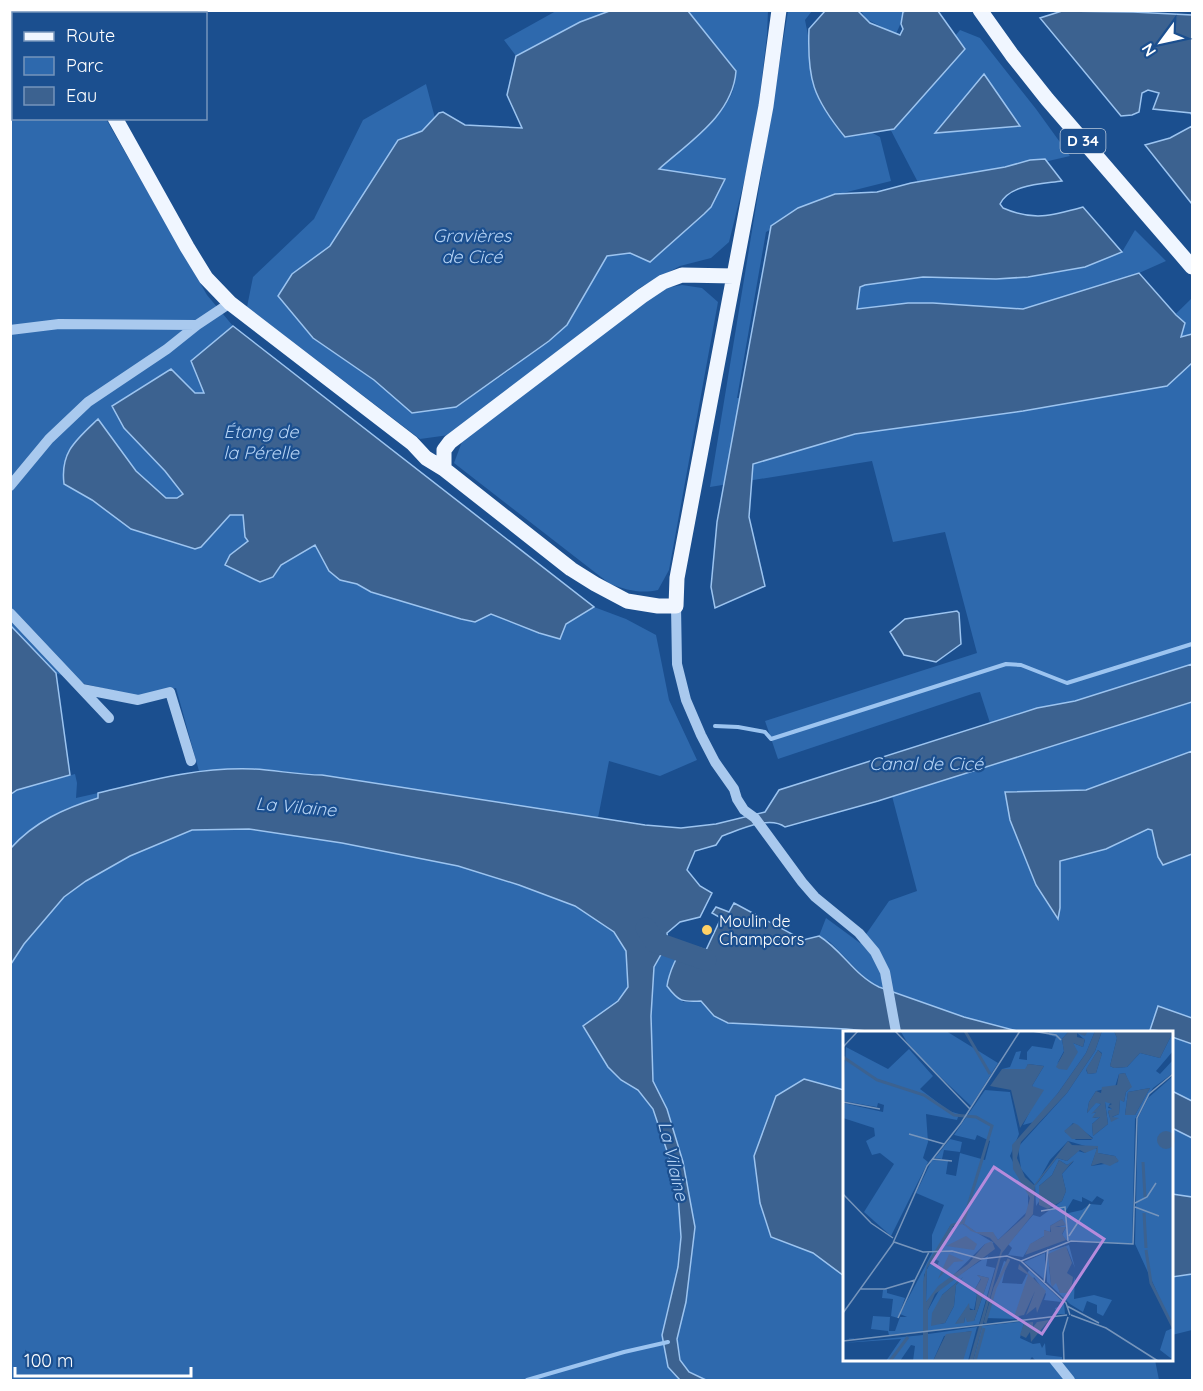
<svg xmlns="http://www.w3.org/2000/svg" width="1203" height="1391" font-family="Quicksand,sans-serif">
  <rect width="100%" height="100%" fill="#1b4f8f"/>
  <path fill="#2e69ad" d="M 11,11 L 45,11 L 46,13 L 14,14 L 14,118 L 106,119 L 207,295 L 233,326 L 191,361 L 197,378 L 204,393 L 195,393 L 124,428 L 165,471 L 183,493 L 177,498 L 166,498 L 136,471 L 123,455 L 64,484 L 92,500 L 131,529 L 198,549 L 230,515 L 244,515 L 245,533 L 248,541 L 230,555 L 226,565 L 260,582 L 273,577 L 281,565 L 315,545 L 329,571 L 340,580 L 357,584 L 371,592 L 475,622 L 491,614 L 539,633 L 560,639 L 566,624 L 594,607 L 626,619 L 656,635 L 669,700 L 697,760 L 660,776 L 609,761 L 598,818 L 322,775 L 306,775 L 253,769 L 199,771 L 176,688 L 136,696 L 81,683 L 56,673 L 11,626 L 10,494 L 12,492 L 10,491 Z
    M 556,11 L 612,11 L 580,22 L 516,56 L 504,40 Z
    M 688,11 L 768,11 L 767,35 L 755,137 L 729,242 L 711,258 L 680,266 L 641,287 L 449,435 L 420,439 L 247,307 L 253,277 L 314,219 L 363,120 L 426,84 L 435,118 L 330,246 L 292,274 L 287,307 L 313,338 L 374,380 L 412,412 L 456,407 L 510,370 L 567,325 L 607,256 L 630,253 L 635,255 C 675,235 708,224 725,179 L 658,169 C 682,149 753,99 731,64 Z
    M 788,11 L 812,11 L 805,20 L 822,106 L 880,137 L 891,181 L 831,196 L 766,232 L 737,398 L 822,396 L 1137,352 L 1192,298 L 1192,664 L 1075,701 L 1037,708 L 990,723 L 980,692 L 975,693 L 778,759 L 765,721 L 977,653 L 945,532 L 893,542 L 872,461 L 710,487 Z
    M 861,11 L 906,11 L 896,34 L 866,19 Z
    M 960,30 L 980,38 L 1036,109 L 1070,156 L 922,190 L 886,121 Z
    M 1135,230 L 1166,261 L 1139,273 L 1023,309 L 933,303 L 908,303 L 857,309 L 860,287 L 865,285 L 923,277 L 1011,279 L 1071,270 L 1122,252 Z
    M 682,285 L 702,288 L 718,302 L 669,570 L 658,590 C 640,594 627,590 610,584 L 454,463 L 463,439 L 645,301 L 666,288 Z
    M 1192,702 L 1192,751 L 1086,790 L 1005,792 L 1010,820 L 1036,885 L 1057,919 L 1060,908 L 1060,861 L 1106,849 L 1148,829 L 1152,829 L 1158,857 L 1163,865 L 1192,854 L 1192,1018 L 1158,1006 L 1150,1030 L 1157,1032 L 1021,1032 L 964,1017 L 870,983 L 830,942 L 819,936 L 826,918 L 860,943 L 889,901 L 917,891 L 892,796 Z
    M 75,774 L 77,783 L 76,798 L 98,793 L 98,798 C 59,809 40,822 11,848 L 11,794 L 17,790 Z
    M 249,829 L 342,843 L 458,866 L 519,885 L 575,906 L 615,932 L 626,951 L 628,987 L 618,1001 L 604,1012 L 599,1051 L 608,1067 L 621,1080 L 638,1090 L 653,1109 L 677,1181 L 681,1237 L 678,1267 L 665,1319 L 668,1367 L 680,1380 L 11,1380 L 11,964 L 24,944 L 64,897 L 86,881 L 130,856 L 192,830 Z
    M 664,950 L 678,957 L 669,974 L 683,1002 L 701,1001 L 714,1016 L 877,1032 L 844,1032 L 844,1090 L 804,1079 L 770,1236 L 813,1253 L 844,1276 L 844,1360 L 959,1360 L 970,1362 L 971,1360 L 1155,1360 L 1159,1380 L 706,1380 L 689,1372 L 680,1360 L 677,1339 L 686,1302 L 695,1227 L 653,1081 L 651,1016 L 654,967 Z
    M 1172,1037 L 1192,1044 L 1192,1101 L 1172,1091 Z
    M 1172,1128 L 1192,1138 L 1192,1197 L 1172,1194 Z
    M 1192,1274 L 1192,1330 L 1172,1335 L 1172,1277 Z"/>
  <path fill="#3c6290" stroke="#9cc4f0" stroke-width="1.5" d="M 612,10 L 688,11 L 736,71 C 733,115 689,142 659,169 L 725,179 L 711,207 L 704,214 L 650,262 L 630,253 L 607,256 L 567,325 L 549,341 L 456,407 L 412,413 L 374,380 L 313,338 L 278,296 L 292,274 L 330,246 L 398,140 L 422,131 L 439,113 L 443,112 L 465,125 L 522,128 L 507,95 L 516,56 L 580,22 Z
    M 825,11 L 858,11 L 870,23 L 900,35 L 903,29 L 901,24 L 903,12 L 905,11 L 938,11 L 965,49 L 894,129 L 845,137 C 813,98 807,79 809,29 Z
    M 1062,11 L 1133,12 L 1192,15 L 1192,116 L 1191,113 L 1153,109 L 1159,93 L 1148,90 L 1142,93 L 1139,112 L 1132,115 L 1121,116 L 1040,18 Z
    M 984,74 L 1020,126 L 935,133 Z
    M 1192,126 L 1192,204 L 1145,145 L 1170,138 Z
    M 1045,159 L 1062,181 C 1042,184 1010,184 1000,204 L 1003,208 C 1033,221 1051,216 1083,207 L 1122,252 L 1085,267 L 1028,277 L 996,279 L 923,277 L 865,285 L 860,287 L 857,309 L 908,303 L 933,303 L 1023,309 L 1139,273 L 1176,315 L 1185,323 L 1181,337 L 1192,334 L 1192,363 L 1167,386 L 1023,411 L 855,434 L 753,464 L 749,517 L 765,586 L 715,608 L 711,587 L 717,522 L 771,226 L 798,208 L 835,194 L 877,192 L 911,183 L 1005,167 L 1030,160 Z
    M 233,326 L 594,607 L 566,624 L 560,639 L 539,633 L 491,614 L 475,622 L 461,619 L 371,592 L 357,584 L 340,580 L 329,571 L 315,545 L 281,565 L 273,577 L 260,582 L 225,565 L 230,555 L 248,541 L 245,537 L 243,515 L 230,515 L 201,547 L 195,549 L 131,529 L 92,500 L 64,484 C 60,452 76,440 98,419 L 136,471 L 166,498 L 177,498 L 183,494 L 165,471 L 124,428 L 112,406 L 171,369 L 195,393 L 204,393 L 191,361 Z
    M 957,611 L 959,613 L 961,644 L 936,662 L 904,655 L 890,632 L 905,619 Z
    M 11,626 L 56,673 L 70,775 L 17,790 L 11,794 Z
    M 1192,664 L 1192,702 L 878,801 L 785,827 C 769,815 739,830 722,836 L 716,845 L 695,851 L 687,870 L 700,886 L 712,893 L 700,917 L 680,922 L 667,933 L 668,942 L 654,967 L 651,1016 L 653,1081 L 667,1109 L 683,1162 L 695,1227 L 686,1302 L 677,1339 L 680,1360 L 689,1372 L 706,1380 L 680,1380 L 668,1367 L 662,1335 L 678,1267 L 681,1237 L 677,1181 L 653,1109 L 638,1090 L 621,1080 L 608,1067 L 583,1026 L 618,1001 L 628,987 L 626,951 L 614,932 L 575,906 L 519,885 L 458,866 L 342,843 L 249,829 L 192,830 L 130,856 L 86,881 L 64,897 L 24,944 L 11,964 L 11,848 C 34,822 65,808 98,798 L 98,793 C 152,780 197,767 253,769 C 276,770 298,775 322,775 L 645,825 L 681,828 L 716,824 L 765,812 L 779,790 L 1037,708 L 1075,701 Z
    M 1192,751 L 1192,854 L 1163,865 L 1158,857 L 1152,830 L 1148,829 L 1106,849 L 1060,861 L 1060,908 L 1058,919 L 1036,885 L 1010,820 L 1005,792 L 1086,790 Z
    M 734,903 L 803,940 L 819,936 C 842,950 855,976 879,987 L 964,1017 L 1021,1032 L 877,1032 L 846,1029 L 728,1023 L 714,1016 L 701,1001 C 682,1002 679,1002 667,986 C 669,973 677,953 687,944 L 706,950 L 721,918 L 712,913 L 716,907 L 729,912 Z
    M 1158,1006 L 1192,1018 L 1192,1044 L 1172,1037 L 1172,1032 L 1150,1030 Z
    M 804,1079 L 844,1090 L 844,1276 L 813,1253 L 771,1237 L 760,1203 L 754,1156 L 776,1096 Z
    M 1172,1091 L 1192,1101 L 1192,1138 L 1172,1128 Z
    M 1172,1194 L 1192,1197 L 1192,1274 L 1172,1277 Z"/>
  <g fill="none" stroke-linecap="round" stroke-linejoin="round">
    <path stroke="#9cc4f0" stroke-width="4" d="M 715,726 L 738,727 L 765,732 L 771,739 L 1006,664 L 1021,665 L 1067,683 L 1192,644
      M 527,1380 L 624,1352 L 668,1342"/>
    <path stroke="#3c6290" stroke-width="21" d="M 646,928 L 655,942 L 706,960"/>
    <path stroke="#a9c9ee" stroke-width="10" d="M 10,330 L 59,324 L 197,325
      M 10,486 L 49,439 L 88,402 L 167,349 L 197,325 L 230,303
      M 676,606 L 677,664 L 686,700 L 701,735 L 715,762 L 734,789 L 737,799 L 744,810 L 755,818 L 802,882 L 815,897 L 859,933 L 875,952 L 885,972 L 896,1032
      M 10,613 L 109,718
      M 82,689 L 138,700 L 170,692 L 191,761
      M 1054,1360 L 1070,1380"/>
    <path stroke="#f0f6ff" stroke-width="15" d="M 55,10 L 56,14
      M 980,10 L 1012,55 L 1047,99 L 1192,267
      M 115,118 L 187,247 L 206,278 L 230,303 L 412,443 L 426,458 L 444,469 L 571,569 L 595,584 L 627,601 L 658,606 L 676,606 L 677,578 L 766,106 L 779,10
      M 444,469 L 444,450 L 450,442 L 642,296 L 663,282 L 682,275 L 734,276"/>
  </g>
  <circle fill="#ffd166" stroke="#1b4f8f" stroke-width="2" cx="707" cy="930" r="6"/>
  <g text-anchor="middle" stroke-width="4.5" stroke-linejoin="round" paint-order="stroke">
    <rect fill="#1b4f8f" stroke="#bbcadd" stroke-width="1.5" x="1060.5" y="129" width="45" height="24" rx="4.5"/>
    <g font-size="15" font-weight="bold" fill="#fff">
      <text x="1083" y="146">D 34</text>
    </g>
    <g font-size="16" fill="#fff" stroke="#1b4f8f" text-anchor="start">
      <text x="719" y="927">Moulin de<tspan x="719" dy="18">Champcors</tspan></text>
    </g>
    <g font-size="18" font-style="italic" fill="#b5d3f5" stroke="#1b4f8f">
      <text x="472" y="242">Gravières<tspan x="472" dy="21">de Cicé</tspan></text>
      <text x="261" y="438">Étang de<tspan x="261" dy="21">la Pérelle</tspan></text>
      <text x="926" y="770">Canal de Cicé</text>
      <text transform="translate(296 807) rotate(5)" y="6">La Vilaine</text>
      <text transform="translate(673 1161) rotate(77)" y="6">La Vilaine</text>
    </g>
  </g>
  <g transform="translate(843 1031)">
    <rect width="330" height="330" fill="#1b4f8f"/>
    <path d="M 103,0 L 155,32 L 128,75 L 68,18 L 58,1 ZM 206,0 L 226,0 L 219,8 L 221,20 L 214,33 L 230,12 L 240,16 L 242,9 L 234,2 L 252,0 L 243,22 L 215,62 L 191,91 L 180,94 L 196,62 L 189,55 L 201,35 L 185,33 L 183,38 L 159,38 L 167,36 L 173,21 L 178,20 L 176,28 L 184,29 L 184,21 L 189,15 L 209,18 L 213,6 L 206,4 ZM 259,0 L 271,0 L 274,7 L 267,35 L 271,37 L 284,36 L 297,22 L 317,27 L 330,1 L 330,20 L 313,40 L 317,43 L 330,29 L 330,42 L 310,57 L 292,88 L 289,213 L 223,209 L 219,204 L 223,196 L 212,197 L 222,194 L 219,188 L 207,195 L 207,201 L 201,199 L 201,205 L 188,213 L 180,226 L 165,224 L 169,217 L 165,213 L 190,184 L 197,186 L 219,170 L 223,160 L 219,143 L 231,130 L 224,134 L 216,129 L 209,144 L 196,155 L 197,169 L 193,175 L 192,154 L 178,138 L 175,116 L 224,62 L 252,20 ZM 255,19 L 259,22 L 253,42 L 245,43 L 243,39 ZM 282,42 L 288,56 L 283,61 L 281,71 L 277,68 L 276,83 L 267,87 L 265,80 L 271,78 L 265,77 L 268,70 L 262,71 L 265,93 L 250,105 L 249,93 L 257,86 L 250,87 L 254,81 L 250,82 L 258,73 L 253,71 L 244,82 L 246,71 L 253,60 L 272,56 L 276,43 ZM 307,57 L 292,84 L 282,84 L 285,61 ZM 230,92 L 250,107 L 248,109 L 233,109 L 222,101 ZM 225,110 L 249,117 L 242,122 L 235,120 L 224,130 L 214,127 L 193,154 L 207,129 ZM 255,115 L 255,122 L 272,125 L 275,131 L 248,135 L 254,118 L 250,116 ZM 254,165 L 261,169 L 258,174 L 247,173 L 239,179 L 221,183 L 230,168 L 239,171 L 239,166 L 249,171 ZM 3,16 L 45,38 L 66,18 L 90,45 L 77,58 L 106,80 L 116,83 L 114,89 L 83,83 L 85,111 L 80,127 L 85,131 L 48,205 L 21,181 L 51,133 L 37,122 L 29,124 L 23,110 L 32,105 L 31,97 L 0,87 L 0,72 L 40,81 L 41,74 L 35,72 L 34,76 L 0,70 ZM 330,45 L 330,296 L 292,213 L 295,87 L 305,67 ZM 142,59 L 167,61 L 176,103 L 167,125 L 185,161 L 185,180 L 155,209 L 149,201 L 133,201 L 118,191 L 107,195 L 81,244 L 80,301 L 0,308 L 46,304 L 45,300 L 28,298 L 30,285 L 47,286 L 46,300 L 52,300 L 57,286 L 64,286 L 57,283 L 89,222 L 89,204 L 101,174 L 73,162 L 89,129 L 105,130 L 103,143 L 113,145 L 117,122 L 142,129 L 147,110 L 134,104 L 132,109 L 111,104 ZM 107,108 L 119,111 L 117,121 L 101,119 L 99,128 L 92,127 ZM 118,192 L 151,212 L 142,213 L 83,271 L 84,237 L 88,231 L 94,235 L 96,230 L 91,228 L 107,198 ZM 226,214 L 232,237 L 224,217 L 206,236 L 208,253 L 214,251 L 217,262 L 227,262 L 232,246 L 231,268 L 251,264 L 269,269 L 260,285 L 254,282 L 254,274 L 244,270 L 240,281 L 227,273 L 204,251 L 203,221 ZM 202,222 L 202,249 L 181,231 ZM 145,225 L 143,235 L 152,237 L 136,293 L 85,300 L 85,279 L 98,256 ZM 134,244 L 146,247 L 131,290 L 122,286 L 121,292 L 113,292 L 124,276 L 131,279 L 134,264 L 131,260 L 138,247 ZM 120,246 L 113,254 L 111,275 L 102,292 L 97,293 L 99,264 ZM 161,230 L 164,231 L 159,252 L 179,253 L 186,239 L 221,272 L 222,283 L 214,283 L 212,277 L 218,275 L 218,271 L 201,269 L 203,263 L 191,246 L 175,280 L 176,288 L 142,287 ZM 44,258 L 44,262 L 62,267 L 55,287 L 48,285 L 50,268 L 39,267 L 40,259 ZM 176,291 L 181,292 L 177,307 L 190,313 L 197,312 L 199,317 L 202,312 L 203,324 L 219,326 L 219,330 L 193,330 L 189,326 L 186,330 L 130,330 L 139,295 ZM 134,296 L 125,330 L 120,330 L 120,320 L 128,300 L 101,305 L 90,330 L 85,330 L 85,303 ZM 330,297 L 330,329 L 317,319 L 323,300 ZM 80,304 L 80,330 L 70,330 L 72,315 L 68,314 L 57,330 L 43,330 L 58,308 L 0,312 Z" fill="#2e69ad" fill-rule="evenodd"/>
    <path d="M 226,0 L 245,0 L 242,5 L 234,2 L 234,6 L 242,8 L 240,16 L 230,12 L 235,21 L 224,39 L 216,38 L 213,36 L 221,21 L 219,8 ZM 252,0 L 259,0 L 252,20 L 224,62 L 178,111 L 174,127 L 182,146 L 191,154 L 225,110 L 229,114 L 255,115 L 255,122 L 272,125 L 276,130 L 267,135 L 258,132 L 248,135 L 254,117 L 242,122 L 237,119 L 224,130 L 214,127 L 192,155 L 190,183 L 159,222 L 130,330 L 126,330 L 158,219 L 147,207 L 128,200 L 120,193 L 110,195 L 104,210 L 84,237 L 83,271 L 95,255 L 125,233 L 142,213 L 149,210 L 152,218 L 92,263 L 85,279 L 85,330 L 80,330 L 80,251 L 84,233 L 108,193 L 118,190 L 133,201 L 150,201 L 155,209 L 182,185 L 187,167 L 170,138 L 169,114 L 215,62 L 243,22 ZM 271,0 L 330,0 L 330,1 L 317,27 L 297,22 L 284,36 L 271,37 L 267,35 L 274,7 ZM 255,19 L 259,23 L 253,42 L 245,43 L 243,38 ZM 185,33 L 201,35 L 189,55 L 201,59 L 177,97 L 168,59 L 147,55 L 159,38 L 182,38 ZM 282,42 L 289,56 L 283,61 L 281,71 L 277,69 L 276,83 L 269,86 L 276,87 L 268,91 L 265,80 L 269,78 L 265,75 L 269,73 L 262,71 L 265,93 L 250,105 L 249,93 L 257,86 L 249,87 L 253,81 L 248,83 L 258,73 L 253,72 L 244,82 L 246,71 L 253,60 L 258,62 L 259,56 L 274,54 L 276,43 ZM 307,57 L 292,84 L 282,84 L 285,61 ZM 231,92 L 235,94 L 250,108 L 229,108 L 221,100 ZM314 109a9 9 0 1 1 18 0a9 9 0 1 1-18 0ZM 216,129 L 224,134 L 231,129 L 219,143 L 223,160 L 219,170 L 205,178 L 196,174 L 196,155 L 209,144 ZM 219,188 L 223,194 L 212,196 L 223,196 L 219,203 L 223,209 L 182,224 L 187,213 L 201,205 L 201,199 L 208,201 L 207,195 ZM 123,205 L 134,213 L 131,219 L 103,215 ZM 223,215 L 229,232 L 224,242 L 230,246 L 229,253 L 227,262 L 217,262 L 213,252 L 209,256 L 208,253 L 205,223 ZM 106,223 L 121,230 L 111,231 L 95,248 ZM 176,233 L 203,260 L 194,282 L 193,276 L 183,284 L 192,260 L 181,284 L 171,286 L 185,244 L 175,238 ZM 134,244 L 146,247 L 131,290 L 124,291 L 122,286 L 121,292 L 112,293 L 126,272 L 127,279 L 132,279 L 134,264 L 131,260 L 138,248 ZM 120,246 L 113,254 L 111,275 L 102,292 L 88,295 L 89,282 L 99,264 ZM 206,289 L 188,311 L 187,301 L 183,307 L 177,304 L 181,292 L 190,291 L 190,296 L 194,291 ZM 129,300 L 120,330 L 90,330 L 103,303 Z" fill="#3c6290"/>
    <path fill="none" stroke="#3c6290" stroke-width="3" d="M 122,0 L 147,43M 0,26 L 34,49 L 81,64 L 111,84 L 133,86 L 149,95 L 120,192M 300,131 L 302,166M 301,182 L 303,217M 303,219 L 308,252 L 330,296M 142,292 L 152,257 L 166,228M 47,330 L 65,306M 132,330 L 141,297"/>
    <path fill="none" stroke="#7695bc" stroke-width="1.5" d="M 52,0 L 127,78M 189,0 L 213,4 L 218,9M 0,16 L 15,0M 0,71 L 37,78M 66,103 L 101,113M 89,128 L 109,130M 0,163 L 28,192 L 50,207M 292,172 L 304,166 L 313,152M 292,176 L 316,185M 198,180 L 222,176 L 225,210M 226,205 L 247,173M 50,212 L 84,135 L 118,92 L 177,0M 201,252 L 205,218M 17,258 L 42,258 L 72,249 L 86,221M 224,275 L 256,292M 0,282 L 51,211 L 80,221 L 109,220 L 138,228 L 164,225 L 178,230M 227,284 L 223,272 L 178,230 L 228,210 L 290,213 L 294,87 L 306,63 L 330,43M 228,284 L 263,297 L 315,330M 55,287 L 72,249M 0,310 L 224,284M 221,330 L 220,302 L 225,286"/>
    <path fill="#b68bdc" fill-opacity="0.15" stroke="#b68bdc" stroke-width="3" d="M 151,136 L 261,208 L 199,303 L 89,232 Z"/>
    <rect width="330" height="330" fill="none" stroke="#fff" stroke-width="3"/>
  </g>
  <rect width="1203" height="1391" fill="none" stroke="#ffffff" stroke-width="24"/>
  <rect x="12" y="12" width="195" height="108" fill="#1b4f8f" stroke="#7695bc" stroke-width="1.5"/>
  <rect x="24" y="32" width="30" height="9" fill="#f0f6ff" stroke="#7695bc" stroke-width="1.5"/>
  <text x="66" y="42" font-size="18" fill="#ffffff">Route</text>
  <rect x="24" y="57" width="30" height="18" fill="#2e69ad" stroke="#7695bc" stroke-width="1.5"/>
  <text x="66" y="72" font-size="18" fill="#ffffff">Parc</text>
  <rect x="24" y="87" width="30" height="18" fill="#3c6290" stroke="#7695bc" stroke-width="1.5"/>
  <text x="66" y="102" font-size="18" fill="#ffffff">Eau</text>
  <g transform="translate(1161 42) rotate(237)" stroke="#1b4f8f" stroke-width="4.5" paint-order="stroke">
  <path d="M0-4.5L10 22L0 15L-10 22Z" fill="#ffffff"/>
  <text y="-9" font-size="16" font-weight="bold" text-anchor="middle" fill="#ffffff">N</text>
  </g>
  <path d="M15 1367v9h176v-9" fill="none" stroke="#ffffff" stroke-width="3"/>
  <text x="24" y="1367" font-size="18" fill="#ffffff" stroke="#1b4f8f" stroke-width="4.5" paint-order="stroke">100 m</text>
</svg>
